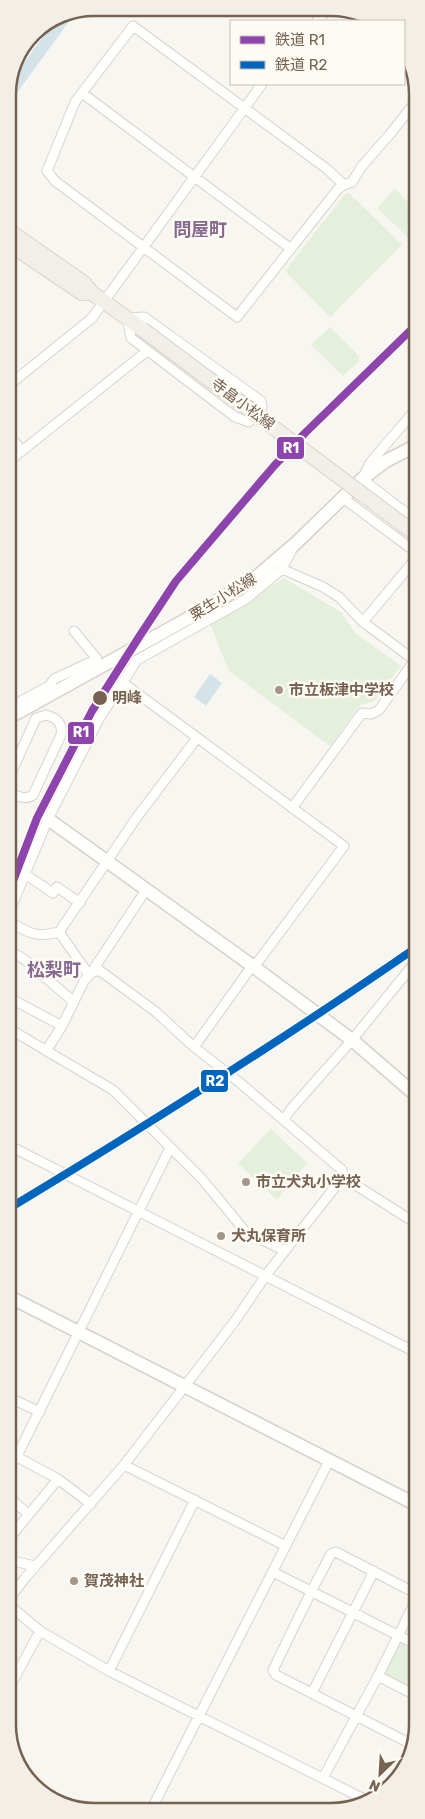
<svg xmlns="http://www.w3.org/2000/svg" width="425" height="1819" font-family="Rubik,'Noto Sans JP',sans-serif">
  <rect width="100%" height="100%" fill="#f8f6f0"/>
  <path fill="#e4efdc" d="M 395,189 L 417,211 L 417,233 L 410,239 L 377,208 Z
    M 349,193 L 402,245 L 330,317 L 285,271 L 345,194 Z
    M 330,327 L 359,356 L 359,361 L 343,376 L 311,345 Z
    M 284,578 L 342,613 L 355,633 L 401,666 L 374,701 L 360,705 L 330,746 L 229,671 L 210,624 Z
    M 271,1129 L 307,1163 L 277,1200 L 238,1163 Z
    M 400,1643 L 417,1651 L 417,1692 L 386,1675 L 385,1672 Z"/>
  <path fill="#d3e3e8" d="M 210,674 L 222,683 L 206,706 L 194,697 Z"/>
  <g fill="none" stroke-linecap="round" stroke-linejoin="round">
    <path stroke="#d3e3e8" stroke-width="12" d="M 8,95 L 67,14"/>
    <defs>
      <path id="street" d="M 317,21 L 326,11
        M 133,26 L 327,169 L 344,185 L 338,189 L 237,317 L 55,181 L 47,171 L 75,102 Z
        M 82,93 L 291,249
        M 344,185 L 352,182 L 362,166 L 390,134 L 417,100
        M 144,317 L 261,401 L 262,408 L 249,422 L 235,417 L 131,338 L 127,318 Z
        M 417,337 L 417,340
        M 8,386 L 92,318 L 262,84
        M 417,408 L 370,463 L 362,479 L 417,521
        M 8,434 L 22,451
        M 8,462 L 147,351
        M 343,498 L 417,553
        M 282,569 L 323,587 L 339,597 L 363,622 L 417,662
        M 363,622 L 417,557
        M 122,682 L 344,846 L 254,967
        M 8,708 L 49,686 L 54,679 L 97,659 L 74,631
        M 8,780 L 36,718 L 46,715 C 57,718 63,723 61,735 L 33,795 C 25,801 16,795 8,792
        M 292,808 L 362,713 L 371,714 L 379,710 L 415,660
        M 25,874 L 53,893 L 57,887 L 80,903
        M 8,915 L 48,819 L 99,719 L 137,660 L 246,599 L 282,569 L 293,548
        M 8,921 C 30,933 33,938 59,932 L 137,817 L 197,738
        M 59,932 L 87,972 L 91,973
        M 8,950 L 24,959 L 74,1002
        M 8,997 L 62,1026
        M 8,1028 L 113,1090 L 202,1179 L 245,1231 L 285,1251
        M 194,1047 L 252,966
        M 46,1051 L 62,1026 L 84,981 L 91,973 L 146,890
        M 284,1120 L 291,1109 L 352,1040 L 417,960
        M 8,1145 L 417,1353
        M 343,1177 L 417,1224
        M 8,1397 L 40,1412
        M 8,1452 L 58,1479 L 91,1504
        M 124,1465 L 286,1546
        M 8,1469 L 17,1456 L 168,1152
        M 8,1496 L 28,1514
        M 8,1540 L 58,1479
        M 8,1560 L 35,1566
        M 273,1572 L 417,1645
        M 8,1600 L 26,1577 L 124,1465 L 235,1321 L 266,1275 L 343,1177 L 342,1170 L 239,1082 L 194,1047 L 156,1012 L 99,970 L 91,973
        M 8,1604 L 40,1631 L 109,1671 L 364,1799
        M 109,1671 L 195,1500
        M 378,1676 L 417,1696
        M 8,1690 L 40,1631
        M 312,1693 L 374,1571
        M 411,1744 L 276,1675 L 273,1670 L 312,1590 L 331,1554 L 336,1552 L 417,1594
        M 323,1778 L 378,1676 L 417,1598
        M 151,1810 L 329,1461"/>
      <path id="secondary" d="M 8,718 L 187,619 L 254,579 L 296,543 L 362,479 L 386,461 L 417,445
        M 48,819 L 254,967 L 352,1040 L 417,1096
        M 8,1296 L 417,1505"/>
      <path id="primary" d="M 8,230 L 84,283 L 92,293 L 142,329
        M 8,243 L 76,289 L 82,293 L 92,293"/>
    </defs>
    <use href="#street" stroke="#d8d3ce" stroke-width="11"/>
    <use href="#secondary" stroke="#d6d2cb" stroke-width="15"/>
    <use href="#primary" stroke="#d9d3cd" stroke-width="16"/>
    <use href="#street" stroke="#fefefd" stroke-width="9"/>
    <use href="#secondary" stroke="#fefefd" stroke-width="12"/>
    <use href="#primary" stroke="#f2efe8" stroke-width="14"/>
    <defs>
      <path id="primary-bridge" d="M 142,329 L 417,535"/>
    </defs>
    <use href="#primary-bridge" stroke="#d9d3cd" stroke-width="16" stroke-linecap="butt"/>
    <use href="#primary-bridge" stroke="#f2efe8" stroke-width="14"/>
    <defs>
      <path id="rail-1" d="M 8,894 L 37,818 L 92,711 L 139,637 L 176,581 L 274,466 L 305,433 L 417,324"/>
      <path id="rail-2" d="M 8,1209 C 146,1126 284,1039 417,947"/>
    </defs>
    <use href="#rail-1" stroke="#fefbf4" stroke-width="11"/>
    <use href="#rail-2" stroke="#fefbf4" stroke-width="11"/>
    <use href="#rail-1" stroke="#8e44ad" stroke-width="8"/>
    <use href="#rail-2" stroke="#0065bd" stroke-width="8"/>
  </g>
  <g fill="#a49689" stroke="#fefbf4" stroke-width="2">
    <circle cx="279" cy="690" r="5"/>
    <circle cx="246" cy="1182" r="5"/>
    <circle cx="221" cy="1236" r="5"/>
    <circle cx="74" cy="1581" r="5"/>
  </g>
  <circle fill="#766251" stroke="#fefbf4" stroke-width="2" cx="100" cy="698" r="8"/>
  <g text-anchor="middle" stroke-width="5" stroke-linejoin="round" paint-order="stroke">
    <g font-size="15" fill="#766251" stroke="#fefbf4">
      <text transform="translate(243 404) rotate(37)" y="5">寺畠小松線</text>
      <text transform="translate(223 597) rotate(-32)" y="5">粟生小松線</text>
    </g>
    <g font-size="15" font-weight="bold" fill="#766251" stroke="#fefbf4" text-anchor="start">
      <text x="289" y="695">市立板津中学校</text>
      <text x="256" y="1187">市立犬丸小学校</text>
      <text x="231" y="1241">犬丸保育所</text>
      <text x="84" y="1586">賀茂神社</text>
    </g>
    <g font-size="15" font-weight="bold" fill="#766251" stroke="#fefbf4" text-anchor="start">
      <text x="112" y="703">明峰</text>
    </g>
    <g font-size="18" font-weight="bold" fill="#886a90" stroke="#fefbf4">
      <text x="200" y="236">問屋町</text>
      <text x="54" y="976">松梨町</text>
    </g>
  </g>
  <path d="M0 0H425V1819H0ZM94 16H331A78 78 0 0 1 409 94V1725A78 78 0 0 1 331 1803H94A78 78 0 0 1 16 1725V94A78 78 0 0 1 94 16Z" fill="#f3efe7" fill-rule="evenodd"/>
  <path fill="none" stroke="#766251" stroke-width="2.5" d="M94 16H331A78 78 0 0 1 409 94V1725A78 78 0 0 1 331 1803H94A78 78 0 0 1 16 1725V94A78 78 0 0 1 94 16Z"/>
  <g stroke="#fefbf4" stroke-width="2">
    <rect x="276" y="436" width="29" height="24" rx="5" fill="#8e44ad"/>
    <rect x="67" y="721" width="28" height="24" rx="5" fill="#8e44ad"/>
    <rect x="200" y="1069" width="29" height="24" rx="5" fill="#0065bd"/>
  </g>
  <g font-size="14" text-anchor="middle" font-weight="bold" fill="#fff">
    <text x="291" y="453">R1</text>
    <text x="81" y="737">R1</text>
    <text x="215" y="1086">R2</text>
  </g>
  <rect x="230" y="20" width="175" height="65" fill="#fefbf4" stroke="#c8beb3"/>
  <rect x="240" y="36" width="25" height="8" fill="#8e44ad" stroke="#c8beb3"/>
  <text x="275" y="45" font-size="15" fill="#766251">鉄道 R1</text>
  <rect x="240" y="61" width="25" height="8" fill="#0065bd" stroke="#c8beb3"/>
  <text x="275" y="70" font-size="15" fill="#766251">鉄道 R2</text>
  <g transform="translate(380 1774) rotate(205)" stroke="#fefbf4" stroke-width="4" paint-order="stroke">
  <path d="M0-4L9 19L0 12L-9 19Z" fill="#766251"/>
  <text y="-8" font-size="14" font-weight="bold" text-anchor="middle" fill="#766251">N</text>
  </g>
</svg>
